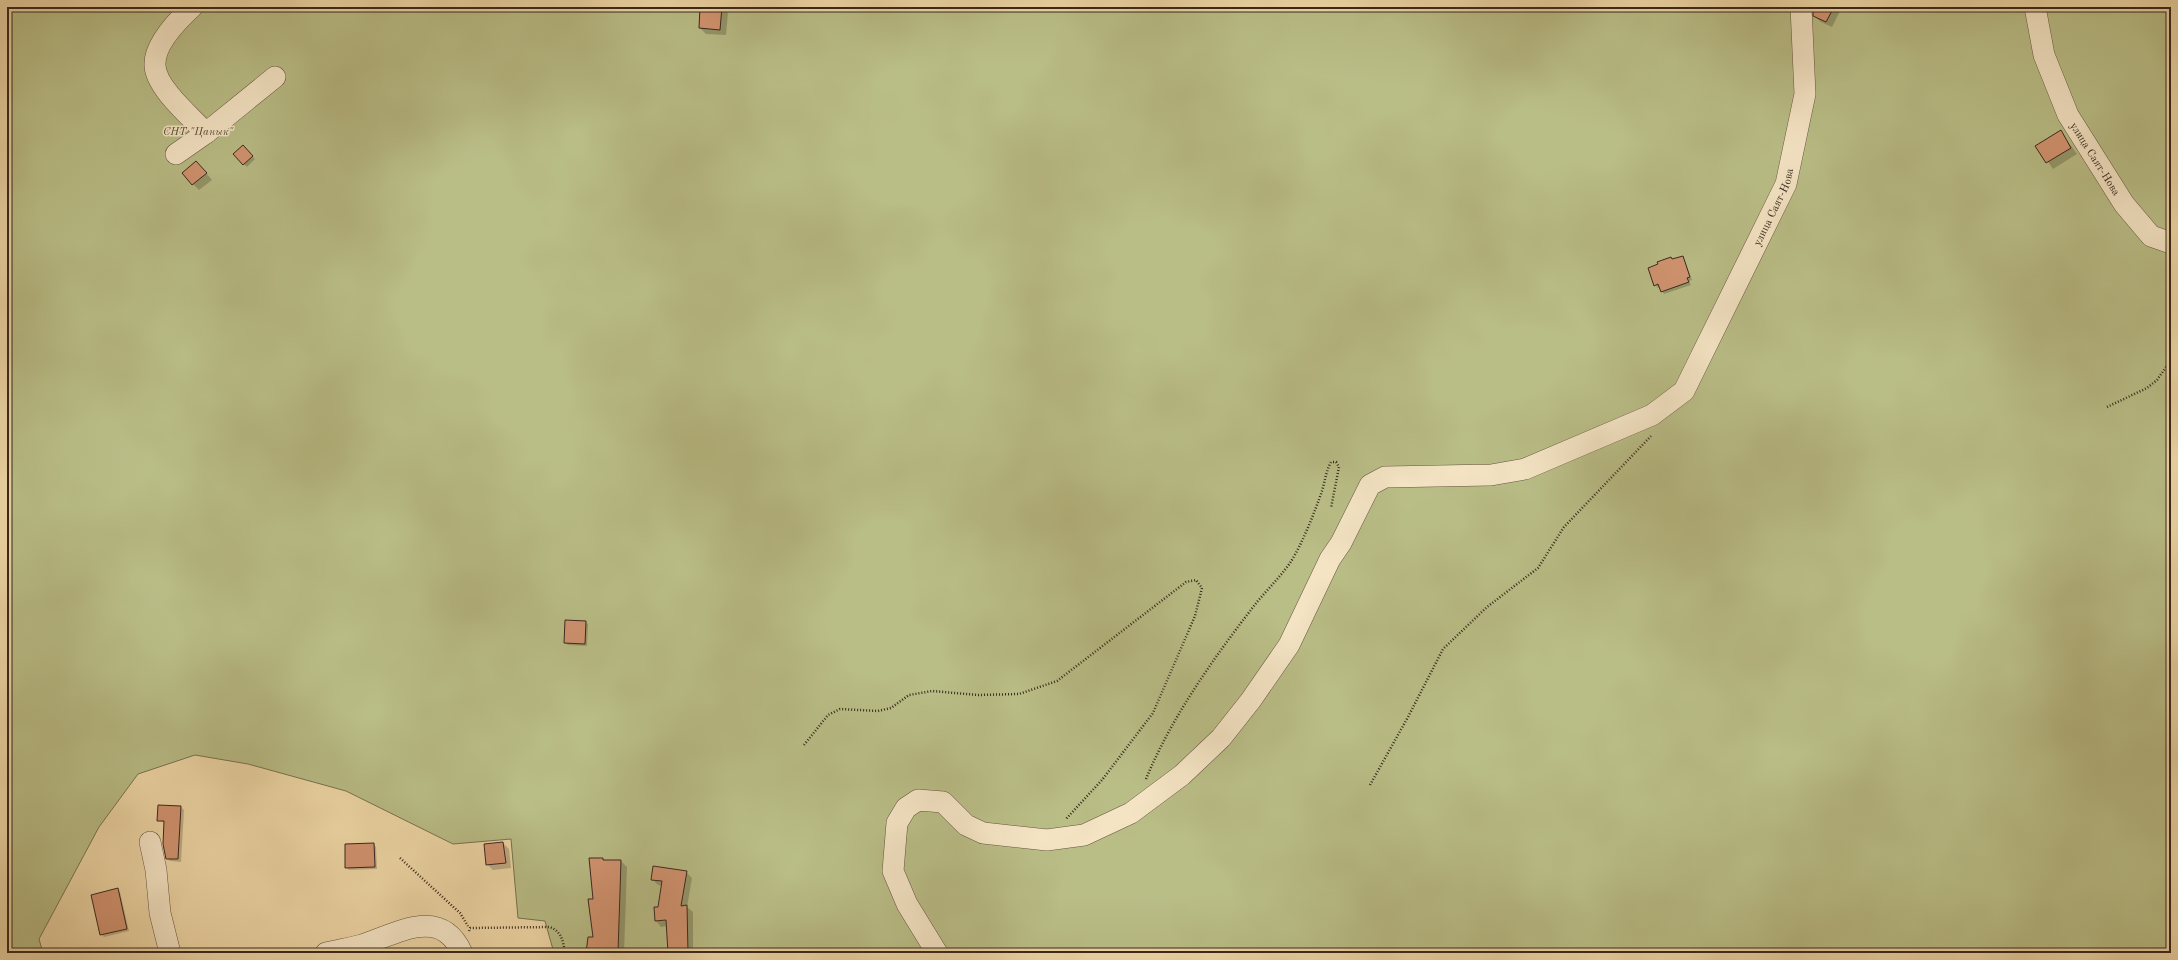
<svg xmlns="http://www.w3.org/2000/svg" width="2178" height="960" font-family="'Old Standard TT',serif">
  <rect width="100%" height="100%" fill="#eed6a5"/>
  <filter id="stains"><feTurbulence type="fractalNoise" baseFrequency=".005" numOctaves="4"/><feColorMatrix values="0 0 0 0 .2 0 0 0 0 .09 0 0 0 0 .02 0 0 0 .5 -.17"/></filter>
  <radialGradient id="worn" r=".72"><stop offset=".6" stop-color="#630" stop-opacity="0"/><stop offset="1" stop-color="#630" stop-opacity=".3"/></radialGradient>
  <path fill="#b9bd86" stroke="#787252" d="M 7,7 L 2171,7 L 2171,953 L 554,953 L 545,921 L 518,918 L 511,839 L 453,844 L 346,791 L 248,764 L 195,755 L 138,774 L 99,827 L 39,939 L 43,953 L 7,953 Z"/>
  <path fill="#0003" d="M 701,7 L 722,7 L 728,13 L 726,35 L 706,34 L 700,28 Z
    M 1814,7 L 1842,7 L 1832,27 L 1821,22 L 1814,16 Z
    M 2060,131 L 2077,154 L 2053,169 L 2037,146 Z
    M 243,147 L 255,159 L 247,167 L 234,154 Z
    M 202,168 L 212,180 L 199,190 L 193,184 Z
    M 1683,257 L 1692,280 L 1689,281 L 1691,285 L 1664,294 L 1660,287 L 1658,288 L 1655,285 L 1673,260 Z
    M 2171,282 L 2171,302 L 2167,298 Z
    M 585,622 L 588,624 L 587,646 L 568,645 L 565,643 Z
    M 158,806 L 181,807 L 184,810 L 181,862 L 170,861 L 167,858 L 165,823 L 158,820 Z
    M 503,843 L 509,849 L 511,868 L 493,870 L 487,864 Z
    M 374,844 L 376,847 L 377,869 L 349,870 L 346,867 Z
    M 603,859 L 605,861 L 621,861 L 627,867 L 624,953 L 587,953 L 594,938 L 594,900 Z
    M 686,872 L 692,878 L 687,907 L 693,912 L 693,953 L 656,953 L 656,949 L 668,949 L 667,926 L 661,927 L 656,921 L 663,886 L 658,885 L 652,879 Z
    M 117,890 L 120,892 L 129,931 L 104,937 L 101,934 Z"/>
  <path fill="#d29471" stroke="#38281f" d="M 700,7 L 722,7 L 720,30 L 699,28 Z
    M 1813,7 L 1834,7 L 1826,22 L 1813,16 Z
    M 2061,130 L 2071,148 L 2046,163 L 2035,146 Z
    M 243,145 L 253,156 L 243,165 L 233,154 Z
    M 196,161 L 207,173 L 192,185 L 182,173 Z
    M 1683,256 L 1690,277 L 1687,278 L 1689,282 L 1661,292 L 1658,284 L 1654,286 L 1648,268 L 1658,264 L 1657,262 L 1671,257 L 1672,259 Z
    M 565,620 L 586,621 L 585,644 L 564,643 Z
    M 158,805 L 181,806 L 178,859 L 166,859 L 163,844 L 164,821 L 157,821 Z
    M 503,842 L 506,863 L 486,865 L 484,844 Z
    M 374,843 L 375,867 L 345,868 L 345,844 Z
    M 589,858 L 603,858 L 603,860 L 621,860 L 618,953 L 586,953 L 588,937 L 593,937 L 588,899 L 593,899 Z
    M 653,866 L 687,871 L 681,906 L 687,905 L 688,953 L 668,953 L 666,920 L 655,921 L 654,907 L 658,907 L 662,881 L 651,880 Z
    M 118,888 L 127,929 L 100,935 L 91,895 Z"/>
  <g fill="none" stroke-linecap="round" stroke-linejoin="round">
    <defs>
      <g id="minor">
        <path d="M 192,7 C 178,20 154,44 155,65 C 155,87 192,118 206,133"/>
        <path id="s1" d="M 2035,7 L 2044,55 L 2068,115 L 2124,204 L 2151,236 L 2171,243"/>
        <path d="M 176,154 L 206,133 L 275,77"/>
        <path d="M 150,842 L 156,870 L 160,913 L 170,953"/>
        <path d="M 326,953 C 338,950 351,948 362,945 C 398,933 441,906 462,953"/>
        <path id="s2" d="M 937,953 L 907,904 L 893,871 L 897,823 L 906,808 L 918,800 L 943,802 L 966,825 L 983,833 L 1047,840 L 1084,835 L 1131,813 L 1182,775 L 1221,738 L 1251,700 L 1289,645 L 1330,559 L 1341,543 L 1370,485 L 1385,477 L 1491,475 L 1525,469 L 1652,415 L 1684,391 L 1786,184 L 1805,94 L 1801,7"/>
      </g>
    </defs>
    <use href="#minor" stroke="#665440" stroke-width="22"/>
    <path stroke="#38281f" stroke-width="2.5" stroke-dasharray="1 2" stroke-linecap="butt" d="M 2107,407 L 2147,388 L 2157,380 L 2171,360
      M 804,745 L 828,715 L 840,709 L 878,711 L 891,708 L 909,695 L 932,691 L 979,695 L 1019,694 L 1057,681 L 1186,582 L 1196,580 L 1202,588 L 1195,616 L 1153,713 L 1102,780 L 1066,819
      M 1146,779 C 1172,716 1215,656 1257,602 C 1268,589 1280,577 1290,563 C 1302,545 1315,511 1322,491 C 1325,481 1326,471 1331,462 L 1336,462 L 1339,467 L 1331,508
      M 1370,785 L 1408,717 L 1443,649 L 1487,607 L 1538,568 L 1564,527 L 1651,436
      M 400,858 L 460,913 L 468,926
      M 469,931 L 470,928 L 550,927 C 562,932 563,941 565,953"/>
    <use href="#minor" stroke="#f4e4c4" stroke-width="21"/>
  </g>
  <g text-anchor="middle" stroke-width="3" stroke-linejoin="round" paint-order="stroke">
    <g font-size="11" font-style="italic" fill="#584d39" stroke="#f4e4c4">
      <text x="198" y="135">СНТ "Цанык"</text>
    </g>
    <g font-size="11" fill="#38281f" stroke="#f4e4c4">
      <text dy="4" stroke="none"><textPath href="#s1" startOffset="165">улица Саят-Нова</textPath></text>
      <text dy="4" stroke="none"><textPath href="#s2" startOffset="1356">улица Саят-Нова</textPath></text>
    </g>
  </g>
  <rect width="2178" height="960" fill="none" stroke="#eed6a5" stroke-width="24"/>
  <rect x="8" y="8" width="2162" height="944" fill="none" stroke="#38281f" stroke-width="2"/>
  <rect x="12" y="12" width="2154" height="936" fill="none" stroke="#38281f"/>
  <rect width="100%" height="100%" filter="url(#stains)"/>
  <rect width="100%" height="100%" fill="url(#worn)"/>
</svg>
